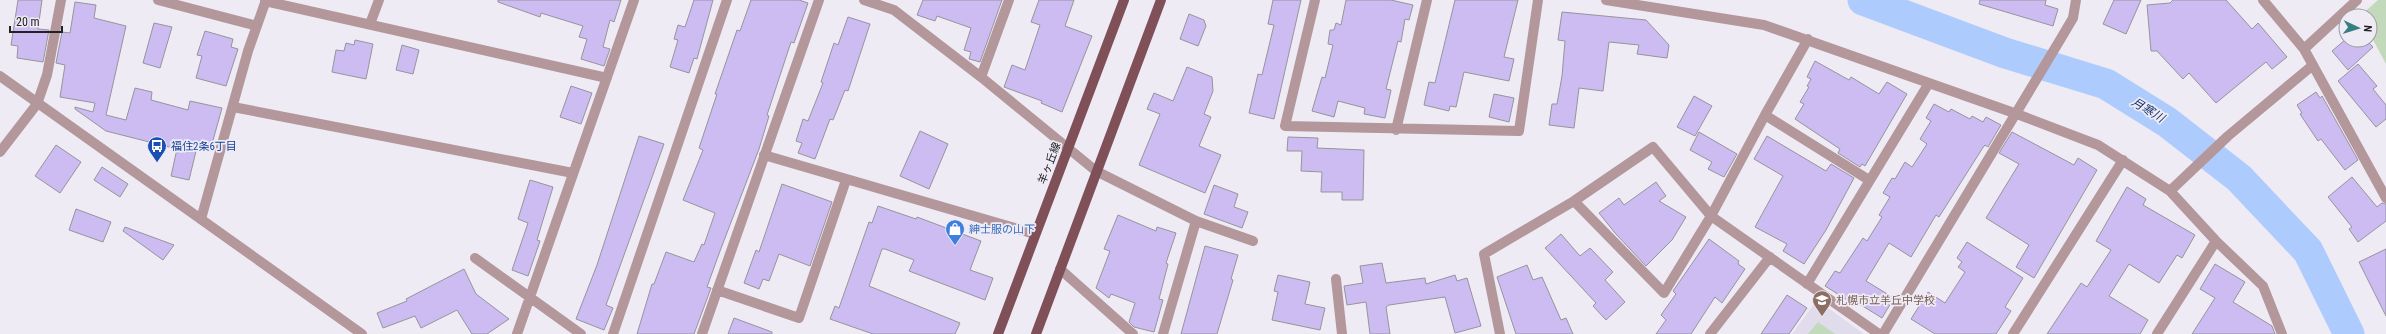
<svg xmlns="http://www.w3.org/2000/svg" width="2386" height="334" font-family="'Roboto Condensed','Noto Sans JP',sans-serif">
  <rect width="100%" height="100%" fill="#eeebf5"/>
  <path fill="#e0dcec" d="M 1817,300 L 1864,334 L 1792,334 Z"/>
  <path fill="#c2d9bb" d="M 2378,0 L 2386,0 L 2386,64 L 2370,34 L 2370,16 L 2360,16 Z
    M 1818,322 L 1835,334 L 1808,334 Z"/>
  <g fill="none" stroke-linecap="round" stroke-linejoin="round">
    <path stroke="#adccfd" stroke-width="31" d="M 1863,0 L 2005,53 L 2106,84 L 2167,122 L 2239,178 L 2308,251 L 2349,334"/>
  </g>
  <path fill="#ccbcf1" stroke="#96949d" d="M 18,0 L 42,0 L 38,29 L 49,30 L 43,62 L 17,58 L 18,46 L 11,45 Z
    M 498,0 L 621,0 L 614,22 L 610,20 L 603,47 L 610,49 L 604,66 L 581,59 L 587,39 L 579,37 L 583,26 L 541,13 L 540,17 L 498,2 Z
    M 694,0 L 713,0 L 697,59 L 694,58 L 689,73 L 670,67 L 678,40 L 674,39 L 678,25 L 685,27 Z
    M 751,0 L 799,0 L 808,3 L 794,43 L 791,42 L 767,115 L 769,116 L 759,149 L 720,251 L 707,287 L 711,288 L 694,334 L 637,334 L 652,284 L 654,284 L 666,252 L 694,262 L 702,244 L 704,245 L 715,213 L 683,200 L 703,150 L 699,148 L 717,94 L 715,94 L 737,30 L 740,31 Z
    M 923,0 L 1002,0 L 980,62 L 969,59 L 971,52 L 964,50 L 971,28 L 937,16 L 935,21 L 917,15 Z
    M 1039,0 L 1074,0 L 1065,26 L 1092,36 L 1062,112 L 1041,103 L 1042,101 L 1004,87 L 1012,65 L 1025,70 L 1040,25 L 1031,22 Z
    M 1273,0 L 1301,0 L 1274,119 L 1249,113 L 1258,74 L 1262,75 L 1274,25 L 1268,24 Z
    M 1346,0 L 1391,0 L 1413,5 L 1409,20 L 1405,19 L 1401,42 L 1398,41 L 1386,89 L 1391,90 L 1385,118 L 1364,114 L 1365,108 L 1338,101 L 1334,117 L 1312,111 L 1322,77 L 1325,78 L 1333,45 L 1328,44 L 1330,30 L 1334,30 L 1336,23 L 1341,25 Z
    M 1455,0 L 1518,0 L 1504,57 L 1514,59 L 1509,81 L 1464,72 L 1456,107 L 1450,106 L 1449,111 L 1424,105 L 1429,82 L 1435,83 Z
    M 1980,0 L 2046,0 L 2045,5 L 2058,9 L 2053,26 L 1979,4 Z
    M 2114,0 L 2141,0 L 2126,34 L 2103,24 Z
    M 2173,0 L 2226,0 L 2252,29 L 2258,23 L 2287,57 L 2272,69 L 2266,62 L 2216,103 L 2189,73 L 2183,79 L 2157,51 L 2151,51 L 2147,5 L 2170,3 Z
    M 75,2 L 96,5 L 94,18 L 126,26 L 106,115 L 126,120 L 135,88 L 152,92 L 151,100 L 188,110 L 190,101 L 222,108 L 210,151 L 197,147 L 189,180 L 171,176 L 177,149 L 106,131 L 75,109 L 75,107 L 93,112 L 95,103 L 60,97 L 65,65 L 56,63 L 62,32 L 70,33 Z
    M 1562,12 L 1646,20 L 1669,45 L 1667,58 L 1637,54 L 1639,45 L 1609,42 L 1603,91 L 1579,88 L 1574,128 L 1549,125 L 1552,104 L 1557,104 L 1562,76 L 1565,41 L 1558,40 Z
    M 1189,14 L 1204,20 L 1206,26 L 1198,46 L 1180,39 Z
    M 848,17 L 870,24 L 848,91 L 845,90 L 833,120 L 830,119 L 815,159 L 798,153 L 802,143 L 796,141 L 803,119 L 808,121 L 823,83 L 821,82 L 834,43 L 838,45 Z
    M 154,23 L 172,27 L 160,68 L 143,63 Z
    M 205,31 L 233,39 L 231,47 L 238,49 L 226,86 L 196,78 L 202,56 L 197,55 Z
    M 355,40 L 373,44 L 366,79 L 332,72 L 336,50 L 344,51 L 346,43 L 354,45 Z
    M 2345,40 L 2366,40 L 2373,47 L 2348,70 L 2332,51 Z
    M 402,45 L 419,50 L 413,74 L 396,70 Z
    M 1815,61 L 1849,80 L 1851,77 L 1879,94 L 1887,82 L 1907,94 L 1865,166 L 1862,164 L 1860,167 L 1838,153 L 1840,149 L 1795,119 L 1804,104 L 1800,102 L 1809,87 L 1807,86 L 1811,79 L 1807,77 Z
    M 2358,64 L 2377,86 L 2373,89 L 2386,105 L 2386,119 L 2376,127 L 2338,81 Z
    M 1187,67 L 1212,77 L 1213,91 L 1204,114 L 1211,117 L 1199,146 L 1221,155 L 1205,193 L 1139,165 L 1160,114 L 1147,109 L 1154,93 L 1173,101 Z
    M 571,86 L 592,93 L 581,124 L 560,117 Z
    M 2316,92 L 2320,98 L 2322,96 L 2358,160 L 2345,170 L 2321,139 L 2318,141 L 2300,114 L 2302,113 L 2297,105 Z
    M 1494,94 L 1514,98 L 1509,122 L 1489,117 Z
    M 1694,96 L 1712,106 L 1695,136 L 1677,127 Z
    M 1934,104 L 1949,112 L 1951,109 L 1970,119 L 1972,116 L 1983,122 L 1986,117 L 2001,125 L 1988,147 L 1985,145 L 1982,149 L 1939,217 L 1936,215 L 1911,257 L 1889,243 L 1872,271 L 1866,281 L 1894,298 L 1882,318 L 1853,300 L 1852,303 L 1825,286 L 1835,271 L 1840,273 L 1863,238 L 1867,241 L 1882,217 L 1879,215 L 1890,197 L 1883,193 L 1892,178 L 1895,179 L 1905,162 L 1912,167 L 1927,144 L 1920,139 L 1931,121 L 1926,118 Z
    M 920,131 L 948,144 L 929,189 L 900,176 Z
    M 1699,132 L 1737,154 L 1724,177 L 1708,169 L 1712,162 L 1690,150 Z
    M 2012,132 L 2074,165 L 2078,158 L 2097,170 L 2034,278 L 2016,267 L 2029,245 L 1986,218 L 2019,164 L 1999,153 Z
    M 639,136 L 664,144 L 606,305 L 613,308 L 604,330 L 576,319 L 597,265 Z
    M 1767,136 L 1826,171 L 1831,164 L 1854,178 L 1826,230 L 1804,264 L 1783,251 L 1787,244 L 1755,227 L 1783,176 L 1754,159 Z
    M 1288,137 L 1318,138 L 1317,148 L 1364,150 L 1363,200 L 1342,200 L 1342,192 L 1321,192 L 1322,172 L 1301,171 L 1302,151 L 1287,151 Z
    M 56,145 L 81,162 L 60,193 L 35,176 Z
    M 102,167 L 128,184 L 120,197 L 94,180 Z
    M 2352,177 L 2377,207 L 2382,203 L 2386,204 L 2386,221 L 2358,242 L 2349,229 L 2352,227 L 2328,197 Z
    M 530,180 L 553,187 L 537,240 L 540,241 L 528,276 L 512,270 L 528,223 L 518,219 Z
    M 1656,182 L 1666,196 L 1659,201 L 1686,217 L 1672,240 L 1646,266 L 1615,233 L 1599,213 L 1619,198 L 1624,205 Z
    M 782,184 L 832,202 L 810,266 L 779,254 L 769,281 L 763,279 L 759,289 L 744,283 L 756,250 L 759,252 Z
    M 1214,185 L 1238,194 L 1234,207 L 1248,212 L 1242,228 L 1204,214 Z
    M 2127,187 L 2146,199 L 2143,205 L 2195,235 L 2182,258 L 2177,255 L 2159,283 L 2129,264 L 2109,296 L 2148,320 L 2140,334 L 2047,334 L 2081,283 L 2087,287 L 2111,250 L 2096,241 Z
    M 878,206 L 916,219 L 917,217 L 981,241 L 970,270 L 993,278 L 985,300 L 909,271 L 914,260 L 885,249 L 882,249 L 869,286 L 960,323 L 955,334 L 873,334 L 830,319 L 835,306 L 839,308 L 869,222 L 872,223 Z
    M 76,209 L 111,222 L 103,242 L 69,230 Z
    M 1118,215 L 1156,231 L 1157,227 L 1176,233 L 1166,263 L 1168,264 L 1159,299 L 1163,300 L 1154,332 L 1134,327 L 1129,322 L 1135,303 L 1111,294 L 1109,298 L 1096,288 L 1110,251 L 1104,249 Z
    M 125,227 L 174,245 L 163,260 L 123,231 Z
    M 1561,234 L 1580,256 L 1590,248 L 1613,272 L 1605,280 L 1625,302 L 1606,320 L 1593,306 L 1596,303 L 1545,248 Z
    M 1709,239 L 1739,261 L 1738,264 L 1745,269 L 1722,303 L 1715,297 L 1691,334 L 1656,334 L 1666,320 L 1661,315 L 1676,294 L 1673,291 Z
    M 1967,242 L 2023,278 L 2005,307 L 2011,311 L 1996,334 L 1935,334 L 1911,319 L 1928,292 L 1945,303 L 1965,272 L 1958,267 L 1962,262 L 1957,258 Z
    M 1205,246 L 1238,255 L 1231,279 L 1233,280 L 1217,334 L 1181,334 Z
    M 2386,249 L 2386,316 L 2359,262 Z
    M 1382,263 L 1386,283 L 1425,278 L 1426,284 L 1455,275 L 1457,281 L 1467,278 L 1481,326 L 1455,333 L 1445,297 L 1389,305 L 1386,307 L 1390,334 L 1370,334 L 1366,302 L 1347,305 L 1344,286 L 1363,283 L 1360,266 Z
    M 2215,264 L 2245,282 L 2233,302 L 2272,326 L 2275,334 L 2192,334 L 2215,298 L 2200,289 Z
    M 1527,265 L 1533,280 L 1542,277 L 1561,320 L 1566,318 L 1573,334 L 1516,334 L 1497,277 Z
    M 464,269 L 476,294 L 509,319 L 487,334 L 472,334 L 457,310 L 421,328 L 415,316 L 383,328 L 377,313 L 407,301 L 406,299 Z
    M 1278,275 L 1310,282 L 1305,304 L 1325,308 L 1320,330 L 1272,320 L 1278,292 L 1274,291 Z
    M 1787,295 L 1807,308 L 1789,334 L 1761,334 Z
    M 734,318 L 772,332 L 772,334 L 728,334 Z"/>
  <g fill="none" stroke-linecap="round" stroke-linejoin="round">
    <path stroke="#b3979b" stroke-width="10" d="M 158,0 L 257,26
      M 864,0 L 894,10 L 981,77 L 1096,171 L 1196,221 L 1163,334
      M 1315,0 L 1285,126 L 1519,131 L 1538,0
      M 1606,0 L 1764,25 L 2017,114 L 2098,145 L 2170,191 L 2216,241 L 2263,286 L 2282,334
      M 2263,0 L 2304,49 L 2386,198
      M 265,1 L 607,78
      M 370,24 L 379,0
      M 2304,49 L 2357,0
      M 981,77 L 1009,0
      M 233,107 L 573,173
      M 1765,115 L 1808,39
      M 1396,130 L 1427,0
      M 0,152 L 37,104 L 47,75 L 61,0
      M 764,155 L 1035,234
      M 2170,191 L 2228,136 L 2313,65
      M 1574,201 L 1664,293 L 1711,216 L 1765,115 L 1869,180
      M 201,219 L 248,51 L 266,0
      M 1196,221 L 1253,241
      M 475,258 L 581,334
      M 1060,269 L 1133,334
      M 1336,279 L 1342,334
      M 1807,284 L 1929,83
      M 717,290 L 799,318 L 846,180
      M 517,334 L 634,0
      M 613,334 L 727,0
      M 702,334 L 819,0
      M 1500,334 L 1484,254 L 1574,201 L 1653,147 L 1711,216 L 1879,334
      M 1710,334 L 1770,257
      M 1883,334 L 2060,40 L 2073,18 L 2076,0
      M 2013,334 L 2123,160
      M 2157,334 L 2216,241"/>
    <path stroke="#b3979b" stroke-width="10" d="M 0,76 L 362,334"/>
    <path stroke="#805059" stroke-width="10" d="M 998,334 L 1124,0
      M 1036,334 L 1161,0"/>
  </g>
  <defs>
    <symbol id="bus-pin" viewBox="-11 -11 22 30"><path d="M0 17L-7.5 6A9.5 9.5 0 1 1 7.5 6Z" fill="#1a4fb4" stroke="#eeebf5"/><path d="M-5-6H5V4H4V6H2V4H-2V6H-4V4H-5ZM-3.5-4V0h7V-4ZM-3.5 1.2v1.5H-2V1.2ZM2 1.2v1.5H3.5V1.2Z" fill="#fff"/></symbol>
    <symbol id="shop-pin" viewBox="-11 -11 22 30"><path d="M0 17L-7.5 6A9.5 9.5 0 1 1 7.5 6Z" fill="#3f7fe0" stroke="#eeebf5"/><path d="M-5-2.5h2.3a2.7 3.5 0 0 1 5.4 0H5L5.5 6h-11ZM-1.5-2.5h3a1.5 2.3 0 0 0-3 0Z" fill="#fff"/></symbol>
    <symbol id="school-pin" viewBox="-11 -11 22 30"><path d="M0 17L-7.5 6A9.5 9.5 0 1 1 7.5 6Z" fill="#8d6e63" stroke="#eeebf5"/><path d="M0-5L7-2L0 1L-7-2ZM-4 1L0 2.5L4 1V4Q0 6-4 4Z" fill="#fff"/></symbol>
  </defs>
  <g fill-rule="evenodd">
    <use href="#bus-pin" x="146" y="135" width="22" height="30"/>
    <use href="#shop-pin" x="944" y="218" width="22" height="30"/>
    <use href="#school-pin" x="1811" y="289" width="22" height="30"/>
  </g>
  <g text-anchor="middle" stroke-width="3.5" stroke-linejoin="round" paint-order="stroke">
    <g font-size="11" fill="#164399" stroke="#eeebf5" text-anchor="start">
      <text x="171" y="150">福住2条6丁目</text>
    </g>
    <g font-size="11" fill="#222124" stroke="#eeebf5">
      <text transform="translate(1049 163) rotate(-69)" y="4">羊ヶ丘線</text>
    </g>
    <g font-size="11" fill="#366cbe" stroke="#eeebf5" text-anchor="start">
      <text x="969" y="233">紳士服の山下</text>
    </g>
    <g font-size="11" fill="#785e54" stroke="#eeebf5" text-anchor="start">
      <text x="1836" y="304">札幌市立羊丘中学校</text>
    </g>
    <g font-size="12" font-style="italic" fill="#10346c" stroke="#eeebf5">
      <text transform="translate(2148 110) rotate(31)" y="4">月寒川</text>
    </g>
  </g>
  <g transform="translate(2358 28) rotate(94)"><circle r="19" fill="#eeebf5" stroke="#9c9aa1"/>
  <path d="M0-3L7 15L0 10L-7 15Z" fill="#357e82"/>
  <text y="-6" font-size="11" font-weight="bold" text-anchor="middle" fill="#222124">N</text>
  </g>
  <path d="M10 26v6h52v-6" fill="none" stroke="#222124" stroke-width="2"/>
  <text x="16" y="26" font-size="12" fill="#222124" stroke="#eeebf5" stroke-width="3" paint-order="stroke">20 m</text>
</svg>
